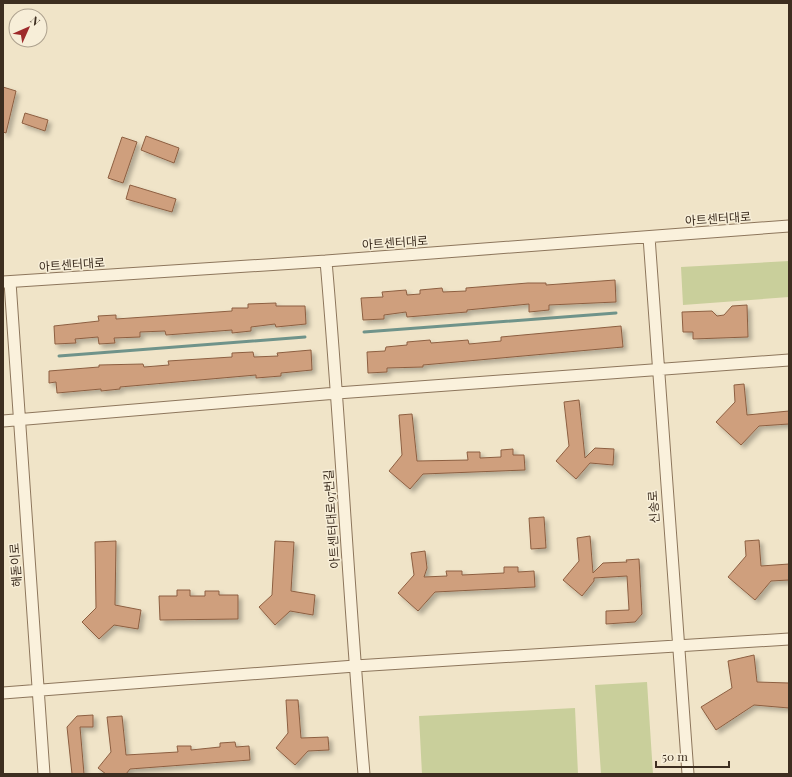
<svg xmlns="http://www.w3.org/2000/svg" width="792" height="777" font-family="'Playfair Display','Noto Sans KR',serif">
  <defs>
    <filter id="shadow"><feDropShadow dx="3.5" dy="3.5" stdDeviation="2" flood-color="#0004"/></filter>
  </defs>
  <rect width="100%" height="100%" fill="#f0e4c8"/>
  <path fill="#c9cf9b" d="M 789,261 L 789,297 L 683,305 L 681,267 Z
    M 647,682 L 653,774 L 601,774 L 595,685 Z
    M 575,708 L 578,774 L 422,774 L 419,716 Z"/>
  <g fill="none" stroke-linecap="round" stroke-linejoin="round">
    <path stroke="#6f938a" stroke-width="3" d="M 364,332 L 616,313
      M 59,356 L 305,337"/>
  </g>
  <path fill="#cf9f7d" stroke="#8d5f41" filter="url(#shadow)" d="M 3,87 L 16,91 L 6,133 L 3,132 Z
    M 25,113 L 48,120 L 45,131 L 22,123 Z
    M 146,136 L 179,148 L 174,163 L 141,150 Z
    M 122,137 L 137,142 L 123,183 L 108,178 Z
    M 130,185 L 176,199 L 172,212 L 126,199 Z
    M 615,280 L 616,302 L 549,305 L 549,310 L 529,312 L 529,304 L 467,310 L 467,312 L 407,317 L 406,312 L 384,315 L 384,319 L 363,320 L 361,298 L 383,297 L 382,292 L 406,290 L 407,295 L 420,294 L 420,290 L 442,288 L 443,292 L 466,291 L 466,288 L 528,283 L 546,283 L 546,285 Z
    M 276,303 L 276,306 L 305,306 L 306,324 L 276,327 L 275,324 L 251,327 L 251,331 L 232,333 L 232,330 L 166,335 L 165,331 L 140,332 L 140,337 L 114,338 L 115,343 L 99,344 L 98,337 L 75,339 L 76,343 L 55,344 L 54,326 L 99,321 L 98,316 L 116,315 L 116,319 L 232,311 L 232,308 L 248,308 L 248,304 Z
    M 747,305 L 748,337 L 693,339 L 693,332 L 683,332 L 682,312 L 712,311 L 717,316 L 724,315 L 732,306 Z
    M 621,326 L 623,347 L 423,365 L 423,367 L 387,368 L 387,372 L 368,373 L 367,352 L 385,351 L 386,347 L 407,345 L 407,342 L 430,340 L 431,343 L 468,340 L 469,344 L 501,341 L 501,337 Z
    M 311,350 L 312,370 L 281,373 L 281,376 L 256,378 L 256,375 L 120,387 L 120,389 L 101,391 L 101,389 L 57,393 L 56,382 L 49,383 L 49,371 L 99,367 L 99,365 L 143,364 L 144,367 L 169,365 L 168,361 L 232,357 L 232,353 L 253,352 L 254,357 L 278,356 L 277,353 Z
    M 744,384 L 747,415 L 789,411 L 789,424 L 759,426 L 741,445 L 716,422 L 735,402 L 734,385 Z
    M 579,400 L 585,458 L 595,448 L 614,449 L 613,465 L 590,463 L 576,479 L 556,461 L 569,446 L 564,402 Z
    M 412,414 L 417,461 L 468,460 L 467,452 L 480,452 L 480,458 L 501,457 L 501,450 L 513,449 L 513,455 L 524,455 L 525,470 L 423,474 L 410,489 L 389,471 L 402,455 L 399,415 Z
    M 544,517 L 546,548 L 531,549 L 529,518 Z
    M 590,536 L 593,573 L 603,563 L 627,562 L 626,560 L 639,559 L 642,614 L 635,622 L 606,624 L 606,611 L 629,610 L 627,576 L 594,578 L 594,581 L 582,596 L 563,580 L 579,561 L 577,538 Z
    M 759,540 L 761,566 L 789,564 L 789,580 L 771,581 L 755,600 L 728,577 L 746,556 L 745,541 Z
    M 116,541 L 115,605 L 141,610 L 138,629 L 114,625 L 99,639 L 82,622 L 96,608 L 95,542 Z
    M 275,541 L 294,542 L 291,591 L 315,595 L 313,615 L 290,611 L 275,625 L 259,607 L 272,595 Z
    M 425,551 L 427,568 L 424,577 L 447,576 L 446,571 L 462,571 L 462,575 L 504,573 L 504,567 L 518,567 L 518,572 L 534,571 L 535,587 L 435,592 L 418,611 L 398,593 L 414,575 L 411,553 Z
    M 177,590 L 190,590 L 190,596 L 205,596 L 205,591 L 219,591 L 219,595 L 238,595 L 238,619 L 160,620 L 159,596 L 177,596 Z
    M 754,655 L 757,682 L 789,683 L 789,708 L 754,705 L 716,730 L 701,707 L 732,688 L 728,661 Z
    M 286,700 L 298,700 L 301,738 L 328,737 L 329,750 L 308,751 L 295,765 L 276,748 L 288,733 Z
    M 93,715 L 93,727 L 80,727 L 84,774 L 72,774 L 67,727 L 77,716 Z
    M 122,716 L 126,755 L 178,752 L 177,746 L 191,746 L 191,750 L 220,747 L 220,743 L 235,742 L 236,747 L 249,746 L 250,760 L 130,769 L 126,774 L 106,774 L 98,768 L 111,752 L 107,717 Z"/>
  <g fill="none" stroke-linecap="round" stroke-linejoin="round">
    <defs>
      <path id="minor" d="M 649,237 L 688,774
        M 326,261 C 341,432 349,603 364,774
        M 3,282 L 326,261 L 789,226
        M 10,282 L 44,774
        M 3,421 L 337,393 L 789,360
        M 3,693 L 355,666 L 789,639"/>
    </defs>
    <use href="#minor" stroke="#8d765c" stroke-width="13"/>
    <use href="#minor" stroke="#faf1dc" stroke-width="11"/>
  </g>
  <g text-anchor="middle" stroke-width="3" stroke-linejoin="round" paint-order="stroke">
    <g font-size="12" fill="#3d2e20" stroke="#f7eed8">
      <text transform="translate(718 219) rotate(-4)" y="4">아트센터대로</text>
      <text transform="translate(395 243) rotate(-4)" y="4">아트센터대로</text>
      <text transform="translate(72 265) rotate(-4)" y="4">아트센터대로</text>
      <text transform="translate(654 507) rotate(-94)" y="4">신송로</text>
      <text transform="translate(332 519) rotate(-94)" y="4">아트센터대로97번길</text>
      <text transform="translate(16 565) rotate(-94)" y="4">해돋이로</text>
    </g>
  </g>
  <rect width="792" height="777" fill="none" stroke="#3d2e20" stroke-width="8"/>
  <g transform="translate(28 28) rotate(45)"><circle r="19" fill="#f7eed8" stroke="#ada18e"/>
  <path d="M0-3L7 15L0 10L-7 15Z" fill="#9e2a2b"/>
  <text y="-6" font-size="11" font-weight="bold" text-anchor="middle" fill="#3d2e20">N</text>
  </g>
  <path d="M656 761v6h73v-6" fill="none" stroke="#3d2e20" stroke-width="2"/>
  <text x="662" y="761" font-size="12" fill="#3d2e20" stroke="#f7eed8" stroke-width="3" paint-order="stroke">50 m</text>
</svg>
